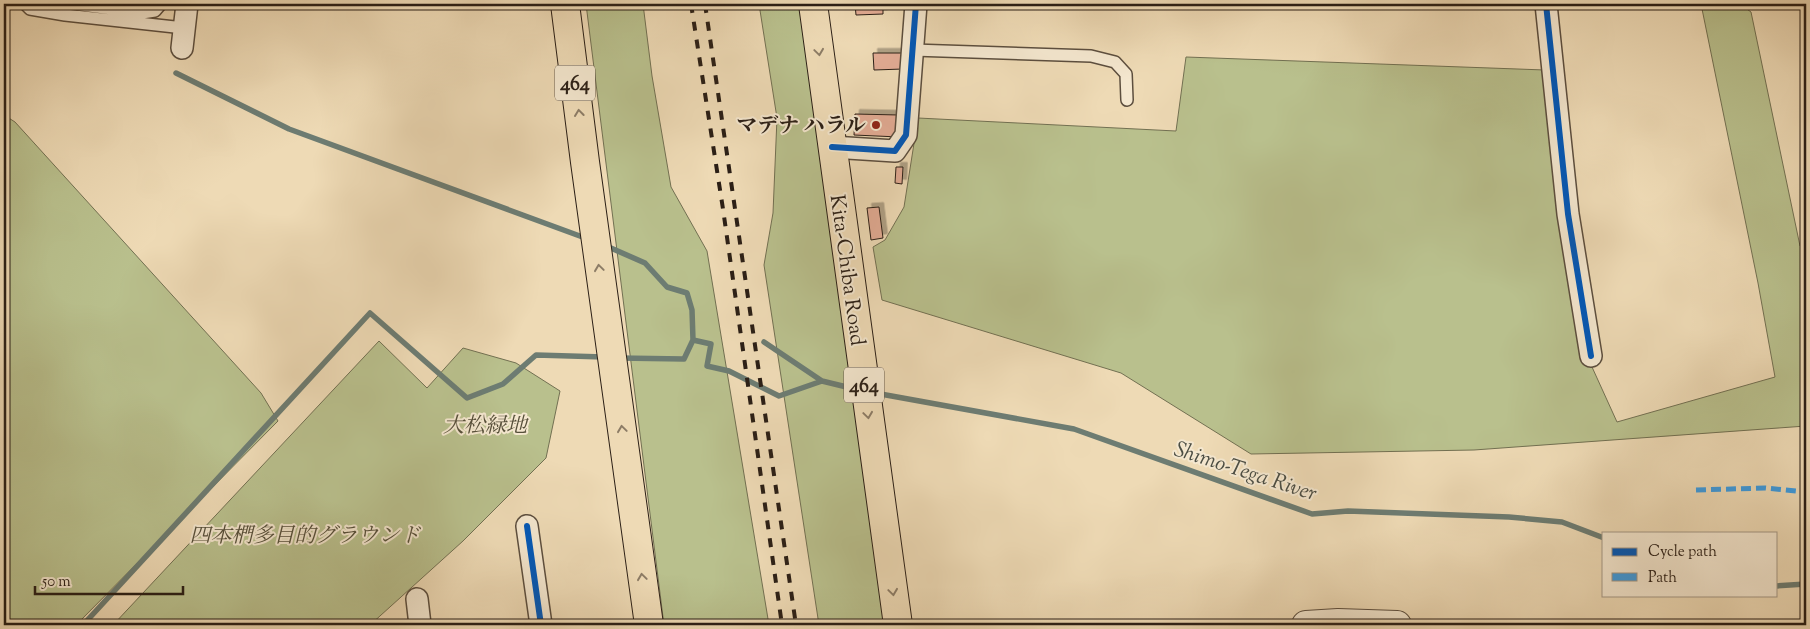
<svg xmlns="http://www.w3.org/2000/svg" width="1810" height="629" font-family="'Sorts Mill Goudy','Noto Serif JP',serif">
  <defs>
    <filter id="shadow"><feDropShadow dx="4.5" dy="-4.5" stdDeviation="0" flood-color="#0004"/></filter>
  </defs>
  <rect width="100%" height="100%" fill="#eedab5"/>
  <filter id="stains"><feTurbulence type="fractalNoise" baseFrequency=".004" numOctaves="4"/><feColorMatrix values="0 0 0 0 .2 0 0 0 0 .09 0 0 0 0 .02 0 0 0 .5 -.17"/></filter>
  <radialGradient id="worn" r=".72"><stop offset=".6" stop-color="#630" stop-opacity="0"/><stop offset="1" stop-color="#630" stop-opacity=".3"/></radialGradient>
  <path fill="#b9c08d" stroke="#727052" d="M 586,4 L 643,4 L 652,76 L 671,187 L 707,251 L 769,625 L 664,625 Z
    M 759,4 L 803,4 L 885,625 L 819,625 L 764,265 L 773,213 L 777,118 Z
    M 1701,4 L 1740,4 L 1751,12 L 1800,246 L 1806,247 L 1806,426 L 1474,450 L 1251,454 L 1121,373 L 882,300 L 873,247 L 885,240 L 904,207 L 918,118 L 1176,131 L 1186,57 L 1545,70 L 1587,356 L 1617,422 L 1775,377 L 1758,283 Z
    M 4,115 L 15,122 L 261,393 L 278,421 L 76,625 L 4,625 Z
    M 379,341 L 427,388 L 463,348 L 516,363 L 560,391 L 546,458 L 463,541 L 370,625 L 113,625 Z"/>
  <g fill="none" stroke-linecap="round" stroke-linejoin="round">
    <path stroke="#6d7c72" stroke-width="5.5" d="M 176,73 L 289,129 L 588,239
      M 604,245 L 645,263 L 667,287 L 687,293 L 692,310 L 693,340 L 684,359 L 618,358
      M 693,340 L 711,344 L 707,366 L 729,371 L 779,396 L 822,381
      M 764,342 L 822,381 L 859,390
      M 875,393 L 1074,429 L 1312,514 L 1348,511 L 1509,517 L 1562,522 L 1604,538
      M 1776,586 L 1806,584
      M 83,625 L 370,313 L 467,398 L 503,384 L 536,355 L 604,357"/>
  </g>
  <path fill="#e3ac95" stroke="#2b1f16" filter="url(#shadow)" d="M 855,4 L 883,4 L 883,14 L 856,15 Z
    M 873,53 L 903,53 L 903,69 L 874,70 Z
    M 855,114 L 899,115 L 899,137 L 854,135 Z
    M 896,167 L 903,167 L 902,184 L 895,183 Z
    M 879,207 L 883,238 L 871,240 L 867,208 Z"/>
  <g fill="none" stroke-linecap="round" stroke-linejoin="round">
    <defs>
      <path id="service" d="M 25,4 L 30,9 L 65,15 L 184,28
        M 74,4 L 142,13 L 155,11 L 161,4
        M 913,50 L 1091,56 L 1115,62 L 1126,74 L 1127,100"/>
      <path id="minor" d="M 1546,4 L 1568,214 L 1591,356
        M 182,48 L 187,4
        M 832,147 L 895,151 L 906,135 L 916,4
        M 527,526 L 541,625
        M 417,599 L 420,625"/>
      <path id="tertiary" d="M 1306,625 L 1338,623 L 1397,625"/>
      <path id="trunk" d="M 565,4 L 585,162 L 649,625
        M 813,4 L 898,625"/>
    </defs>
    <use href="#service" stroke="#5c4e3e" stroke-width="14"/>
    <use href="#minor" stroke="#5c4e3e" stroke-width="24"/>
    <use href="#tertiary" stroke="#5c4e3e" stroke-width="30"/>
    <use href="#trunk" stroke="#2b1f16" stroke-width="30"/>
    <use href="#service" stroke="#f4e7cf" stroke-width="11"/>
    <use href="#minor" stroke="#f4e7cf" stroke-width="21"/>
    <use href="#tertiary" stroke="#f4e7cf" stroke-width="28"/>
    <use href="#trunk" stroke="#eedab5" stroke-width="28"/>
    <path stroke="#2b1f16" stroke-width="4" stroke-dasharray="9 9" stroke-linecap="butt" d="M 691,4 L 723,209 L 782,625
      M 705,4 L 796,625"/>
    <path stroke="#3d9bdf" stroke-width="5" stroke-dasharray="10 5" stroke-linecap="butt" d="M 1696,490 L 1765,488 L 1806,492"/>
    <defs>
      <path id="cycleway" d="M 1546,4 L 1568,214 L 1591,356
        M 832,147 L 895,151 L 906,135 L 916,4
        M 527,526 L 541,625
        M 1306,625 L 1338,623 L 1397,625"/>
    </defs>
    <use href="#cycleway" stroke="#f4e7cf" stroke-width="9"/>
    <use href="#cycleway" stroke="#0057b8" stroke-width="6"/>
  </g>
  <defs><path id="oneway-chevron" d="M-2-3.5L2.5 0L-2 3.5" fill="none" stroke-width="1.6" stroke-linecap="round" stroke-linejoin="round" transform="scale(1.25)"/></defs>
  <g stroke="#8c7c66">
    <use href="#oneway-chevron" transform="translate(819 52) rotate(82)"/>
    <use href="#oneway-chevron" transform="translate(579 113) rotate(-97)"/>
    <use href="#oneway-chevron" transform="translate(599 268) rotate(-98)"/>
    <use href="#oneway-chevron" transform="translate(868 415) rotate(82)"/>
    <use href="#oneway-chevron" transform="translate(622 429) rotate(-98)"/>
    <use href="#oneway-chevron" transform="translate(642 577) rotate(-98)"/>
    <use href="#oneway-chevron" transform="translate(893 592) rotate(82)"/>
  </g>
  <circle fill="#8f2418" stroke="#f4e7cf" stroke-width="2" cx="876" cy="125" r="5"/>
  <g text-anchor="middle" stroke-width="4" stroke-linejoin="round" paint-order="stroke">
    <g fill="#f4e7cf" stroke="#675b4e" stroke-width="1">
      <rect x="555" y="65.5" width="40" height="35" rx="4"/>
      <rect x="844" y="367.5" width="40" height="35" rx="4"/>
    </g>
    <g font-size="20" font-weight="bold" fill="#2b1f16">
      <text x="575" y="90">464</text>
      <text x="864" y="392">464</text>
    </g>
    <g font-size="21" font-weight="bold" fill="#2b1f16" stroke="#f4e7cf" text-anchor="end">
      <text x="866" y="132">マデナ ハラル</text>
    </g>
    <g font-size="21" fill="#2b1f16" stroke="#f4e7cf">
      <text transform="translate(848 270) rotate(82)" y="7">Kita-Chiba Road</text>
    </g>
    <g font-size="21" font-style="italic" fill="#564f3a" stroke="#f4e7cf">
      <text x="485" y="432">大松緑地</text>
      <text x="305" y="542">四本椚多目的グラウンド</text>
    </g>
    <g font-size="22" font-style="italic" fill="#4c4e44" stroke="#f4e7cf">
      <text transform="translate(1246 470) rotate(18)" y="8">Shimo-Tega River</text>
    </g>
  </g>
  <rect width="1810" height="629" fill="none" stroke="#eedab5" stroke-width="20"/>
  <rect x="5" y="5" width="1800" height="619" fill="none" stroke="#2b1f16" stroke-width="2.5"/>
  <rect x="10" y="10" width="1790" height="609" fill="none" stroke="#2b1f16"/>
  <rect x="1602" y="532" width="175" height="65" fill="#f4e7cf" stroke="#a49785"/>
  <rect x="1612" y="548" width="25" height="8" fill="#0057b8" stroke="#a49785"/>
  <text x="1648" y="556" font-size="15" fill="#2b1f16">Cycle path</text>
  <rect x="1612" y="573" width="25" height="8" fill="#3d9bdf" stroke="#a49785"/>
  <text x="1648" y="582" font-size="15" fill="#2b1f16">Path</text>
  <path d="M35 586v8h148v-8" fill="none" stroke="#2b1f16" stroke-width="2.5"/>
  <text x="42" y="586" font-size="15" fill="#2b1f16" stroke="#f4e7cf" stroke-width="4" paint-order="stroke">50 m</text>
  <rect width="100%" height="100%" filter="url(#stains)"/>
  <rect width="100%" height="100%" fill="url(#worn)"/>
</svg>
